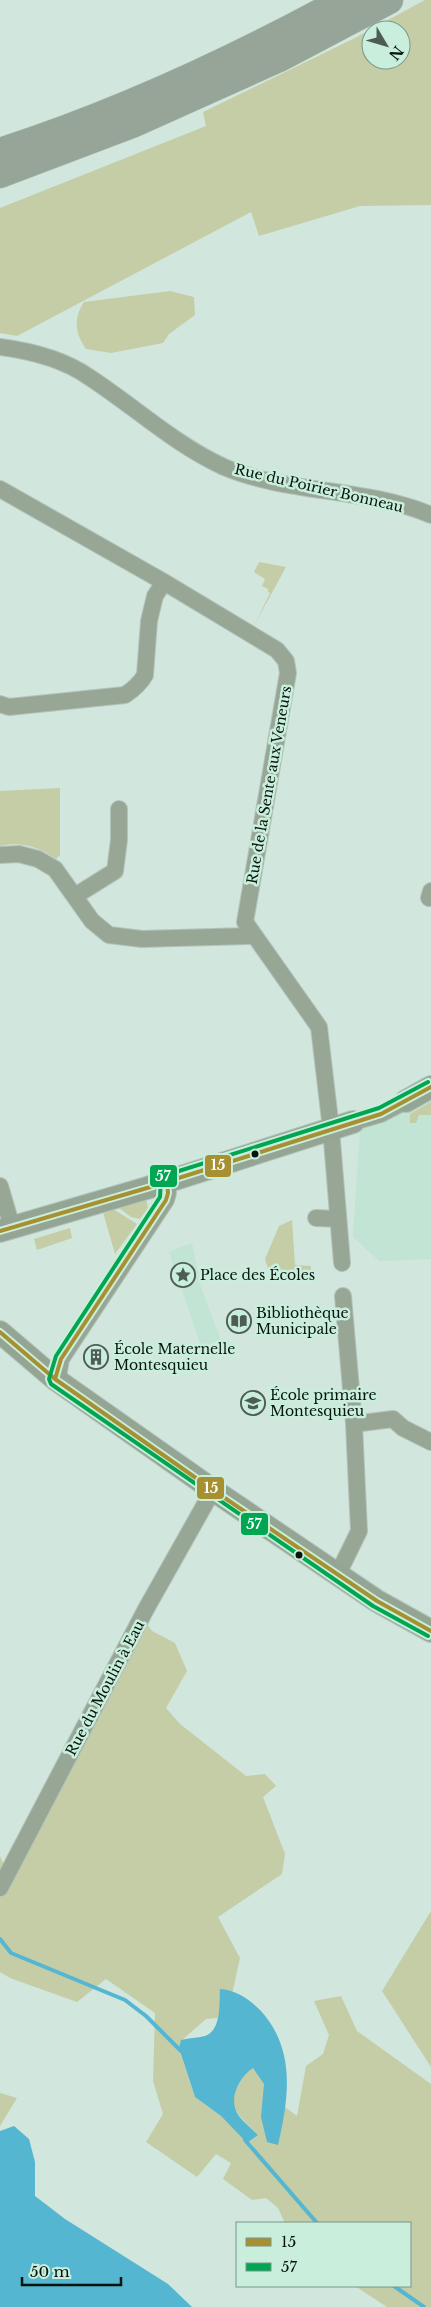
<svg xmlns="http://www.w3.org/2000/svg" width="431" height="2307" font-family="'Libre Baskerville',serif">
  <rect width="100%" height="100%" fill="#d1e6dc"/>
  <path fill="#c2e4d4" d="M 431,1090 L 431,1259 L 379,1261 L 353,1237 L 360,1128 Z
    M 192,1243 L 201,1287 L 221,1341 L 201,1346 L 169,1252 Z"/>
  <path fill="#c5cda7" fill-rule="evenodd" d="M 425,0 L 431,0 L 431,205 L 360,206 L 259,236 L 251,212 L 17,336 L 0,333 L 0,208 L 206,126 L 203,112 L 353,39 ZM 371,30 L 401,30 L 401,60 L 371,60 Z
    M 170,291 L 194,297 L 195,315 L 169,334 L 163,343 L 111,353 L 86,349 C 75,333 73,319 84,302 Z
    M 259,562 L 286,567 L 255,624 L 270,593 L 268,592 L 268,589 L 262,586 L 265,579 L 254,572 Z
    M 60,788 L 60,855 L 56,859 C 39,847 21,841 0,846 L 0,791 Z
    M 431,1102 L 431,1115 L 419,1115 L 416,1123 L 410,1123 L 410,1114 Z
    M 146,1198 L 148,1208 L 140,1219 L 131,1217 L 119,1208 Z
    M 113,1209 L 137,1224 L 115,1254 L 103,1212 Z
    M 292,1220 L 295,1265 L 311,1266 L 311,1270 L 270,1275 L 265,1259 L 279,1226 Z
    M 70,1228 L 72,1238 L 37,1250 L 34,1239 Z
    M 145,1621 L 152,1631 L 175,1643 L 187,1671 L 166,1708 L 180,1724 L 246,1776 L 265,1774 L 276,1786 L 263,1797 L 285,1854 L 282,1874 L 218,1917 L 240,1958 L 227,2017 L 206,2019 L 181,2041 L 179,2049 L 195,2097 L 221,2116 L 247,2143 L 258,2135 C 228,2105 229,2106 236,2064 L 257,2066 L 270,2096 L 297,2116 L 306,2066 L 323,2054 L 329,2035 L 314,2001 L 341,1996 L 357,2031 L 431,2084 L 431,2307 L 387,2307 L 355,2286 L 410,2286 L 410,2223 L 285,2223 L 278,2208 L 266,2198 L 252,2200 L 223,2179 L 231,2163 L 216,2154 L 197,2177 L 146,2142 L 163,2114 L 153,2081 L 155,2013 L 106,1979 L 77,2002 L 10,1978 L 0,1972 L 0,1856 L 4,1865 L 92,1701 L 98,1683 L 110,1671 Z
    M 431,1911 L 431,2067 L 382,1991 Z
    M 0,2093 L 17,2098 L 0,2126 Z"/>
  <path fill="#54b6d0" d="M 220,1989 C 236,1990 249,1999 260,2010 C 296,2049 289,2097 278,2145 L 267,2142 L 261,2117 L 264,2084 L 253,2068 C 239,2077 227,2100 239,2116 C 244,2123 252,2129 258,2135 L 247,2143 L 221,2116 L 195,2097 L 179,2048 L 181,2040 C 189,2038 197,2038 205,2036 C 222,2030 219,2003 220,1989 Z
    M 14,2126 L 29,2139 L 35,2162 L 35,2196 L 65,2219 L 168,2284 L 192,2307 L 0,2307 L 0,2131 Z"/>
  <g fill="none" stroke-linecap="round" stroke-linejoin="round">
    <path stroke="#54b6d0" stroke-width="4" d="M 0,1939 L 11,1953 L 125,2000 L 146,2016 L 181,2051
      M 245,2140 L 317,2223
      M 394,2286 L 424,2307"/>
    <defs>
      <path id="street" d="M 0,347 C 31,351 63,359 89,377 C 135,407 174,444 224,467 C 287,494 369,488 431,515
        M 0,489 L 164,582 L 277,650 L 286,661 L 288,673 L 245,922 L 319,1027 L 331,1129 L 342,1263
        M 0,704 L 9,707 L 125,695 C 134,689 140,684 145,675 L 149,621 L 155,596 L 164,582
        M 0,855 L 19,854 L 38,859 L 55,869 L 92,921 L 109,935 L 142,939 L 248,936 L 252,934
        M 75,896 L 115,871 L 119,840 L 119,809
        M 429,898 L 431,891
        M 353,1122 L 381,1114 L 406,1101
        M 0,1186 L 12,1227
        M 316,1218 L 338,1219
        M 55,1379 L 59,1371 L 61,1359 L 166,1200 L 168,1193 L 167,1181
        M 354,1424 L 393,1419 L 403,1428 L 431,1442
        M 338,1574 L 359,1531 L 354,1424 L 343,1296
        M 0,1888 L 146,1609 L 213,1490"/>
      <path id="secondary" d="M 406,1101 L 431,1087
        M 0,1231 L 147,1188 L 353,1122
        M 0,1332 L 55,1379 L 213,1490 L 377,1601 L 431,1631"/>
      <path id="highway" d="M 0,152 C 115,115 238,58 344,0
        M 0,174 L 132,124 L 279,58 L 389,0"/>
    </defs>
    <use href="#street" stroke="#b2c3bb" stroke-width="18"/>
    <use href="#secondary" stroke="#b2c3bb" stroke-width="24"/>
    <use href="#highway" stroke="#b2c3bb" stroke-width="29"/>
    <use href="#street" stroke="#98a696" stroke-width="16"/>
    <use href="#secondary" stroke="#95a594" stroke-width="22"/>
    <use href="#highway" stroke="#96a598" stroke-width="28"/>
    <defs>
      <path id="bus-1" d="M 0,1231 L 147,1188 L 381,1114 L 431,1087
        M 0,1332 L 55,1379 L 213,1490 L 377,1601 L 431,1631
        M 55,1379 L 61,1359 L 166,1200 L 168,1193 L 167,1181"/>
      <path id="bus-2" d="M 428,1636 L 373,1606 L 51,1384 L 49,1379 L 56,1356 L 160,1197 L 161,1180 L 163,1176 L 379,1108 L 428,1082"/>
    </defs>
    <use href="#bus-1" stroke="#c9eedc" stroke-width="8"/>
    <use href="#bus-2" stroke="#c9eedc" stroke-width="8"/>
    <use href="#bus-1" stroke="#a79031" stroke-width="4"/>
    <use href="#bus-2" stroke="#00a651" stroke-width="4"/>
  </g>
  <defs>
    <symbol id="sight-ring" viewBox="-11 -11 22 22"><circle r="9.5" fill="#c9eedc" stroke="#4d5d56" stroke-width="1.5"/><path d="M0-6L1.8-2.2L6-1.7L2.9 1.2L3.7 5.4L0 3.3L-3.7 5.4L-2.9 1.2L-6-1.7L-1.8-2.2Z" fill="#4d5d56"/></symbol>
    <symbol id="library-ring" viewBox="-11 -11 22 22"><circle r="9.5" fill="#c9eedc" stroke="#4d5d56" stroke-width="1.5"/><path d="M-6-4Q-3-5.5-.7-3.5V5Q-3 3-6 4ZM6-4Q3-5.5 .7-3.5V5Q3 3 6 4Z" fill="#4d5d56"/></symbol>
    <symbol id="building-ring" viewBox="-11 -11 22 22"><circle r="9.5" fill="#c9eedc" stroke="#4d5d56" stroke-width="1.5"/><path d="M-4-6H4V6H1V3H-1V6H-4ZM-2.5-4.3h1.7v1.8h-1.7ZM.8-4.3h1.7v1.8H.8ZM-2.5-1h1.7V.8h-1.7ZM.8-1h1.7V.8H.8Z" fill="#4d5d56"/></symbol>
    <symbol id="school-ring" viewBox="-11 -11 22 22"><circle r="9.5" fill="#c9eedc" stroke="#4d5d56" stroke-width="1.5"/><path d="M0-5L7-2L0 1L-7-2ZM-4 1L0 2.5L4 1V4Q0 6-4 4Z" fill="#4d5d56"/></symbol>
  </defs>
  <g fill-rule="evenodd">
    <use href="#sight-ring" x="169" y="1261" width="28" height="28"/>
    <use href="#library-ring" x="225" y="1307" width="28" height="28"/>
    <use href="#building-ring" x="82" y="1343" width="28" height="28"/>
    <use href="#school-ring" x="239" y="1389" width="28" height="28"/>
  </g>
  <g fill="#06130e" stroke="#c9eedc" stroke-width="2">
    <circle cx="255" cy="1154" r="4.5"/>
    <circle cx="299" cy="1555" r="4.5"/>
  </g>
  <g text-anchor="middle" stroke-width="5" stroke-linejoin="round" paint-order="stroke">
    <g font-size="14" fill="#06130e" stroke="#c9eedc">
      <text transform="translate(319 488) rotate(13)" y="5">Rue du Poirier Bonneau</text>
      <text transform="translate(269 785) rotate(-80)" y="5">Rue de la Sente aux Veneurs</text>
      <text transform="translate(105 1688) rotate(-62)" y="5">Rue du Moulin à Eau</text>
    </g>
    <g font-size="14" fill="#06130e" stroke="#c9eedc" text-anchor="start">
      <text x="200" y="1280">Place des Écoles</text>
      <text x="256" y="1318">Bibliothèque<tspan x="256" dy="16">Municipale</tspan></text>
      <text x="114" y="1354">École Maternelle<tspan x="114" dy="16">Montesquieu</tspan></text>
      <text x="270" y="1400">École primaire<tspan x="270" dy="16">Montesquieu</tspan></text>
    </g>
  </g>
  <g stroke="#c9eedc" stroke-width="2">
    <rect x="204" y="1154" width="28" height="24" rx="5" fill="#a79031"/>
    <rect x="149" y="1164" width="29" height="24" rx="5" fill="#00a651"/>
    <rect x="196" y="1476" width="29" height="24" rx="5" fill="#a79031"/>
    <rect x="240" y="1512" width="29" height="24" rx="5" fill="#00a651"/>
  </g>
  <g font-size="14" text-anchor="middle" font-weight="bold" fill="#fff">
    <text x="218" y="1170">15</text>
    <text x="163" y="1181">57</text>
    <text x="211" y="1493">15</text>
    <text x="254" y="1529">57</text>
  </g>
  <rect x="236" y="2222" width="175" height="65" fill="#c9eedc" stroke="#7b968a"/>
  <rect x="246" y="2238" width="25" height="8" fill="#a79031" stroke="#7b968a"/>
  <text x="281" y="2247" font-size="15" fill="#06130e">15</text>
  <rect x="246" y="2263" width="25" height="8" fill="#00a651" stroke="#7b968a"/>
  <text x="281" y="2272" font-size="15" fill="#06130e">57</text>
  <g transform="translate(386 45) rotate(128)"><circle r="24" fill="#c9eedc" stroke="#7b968a"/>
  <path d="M0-4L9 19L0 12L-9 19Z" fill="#4d5d56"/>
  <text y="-8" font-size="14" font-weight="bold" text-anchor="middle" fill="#06130e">N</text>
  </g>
  <path d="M22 2277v8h99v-8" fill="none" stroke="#06130e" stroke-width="2.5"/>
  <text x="30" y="2277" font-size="15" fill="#06130e" stroke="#c9eedc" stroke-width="4" paint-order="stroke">50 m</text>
</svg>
